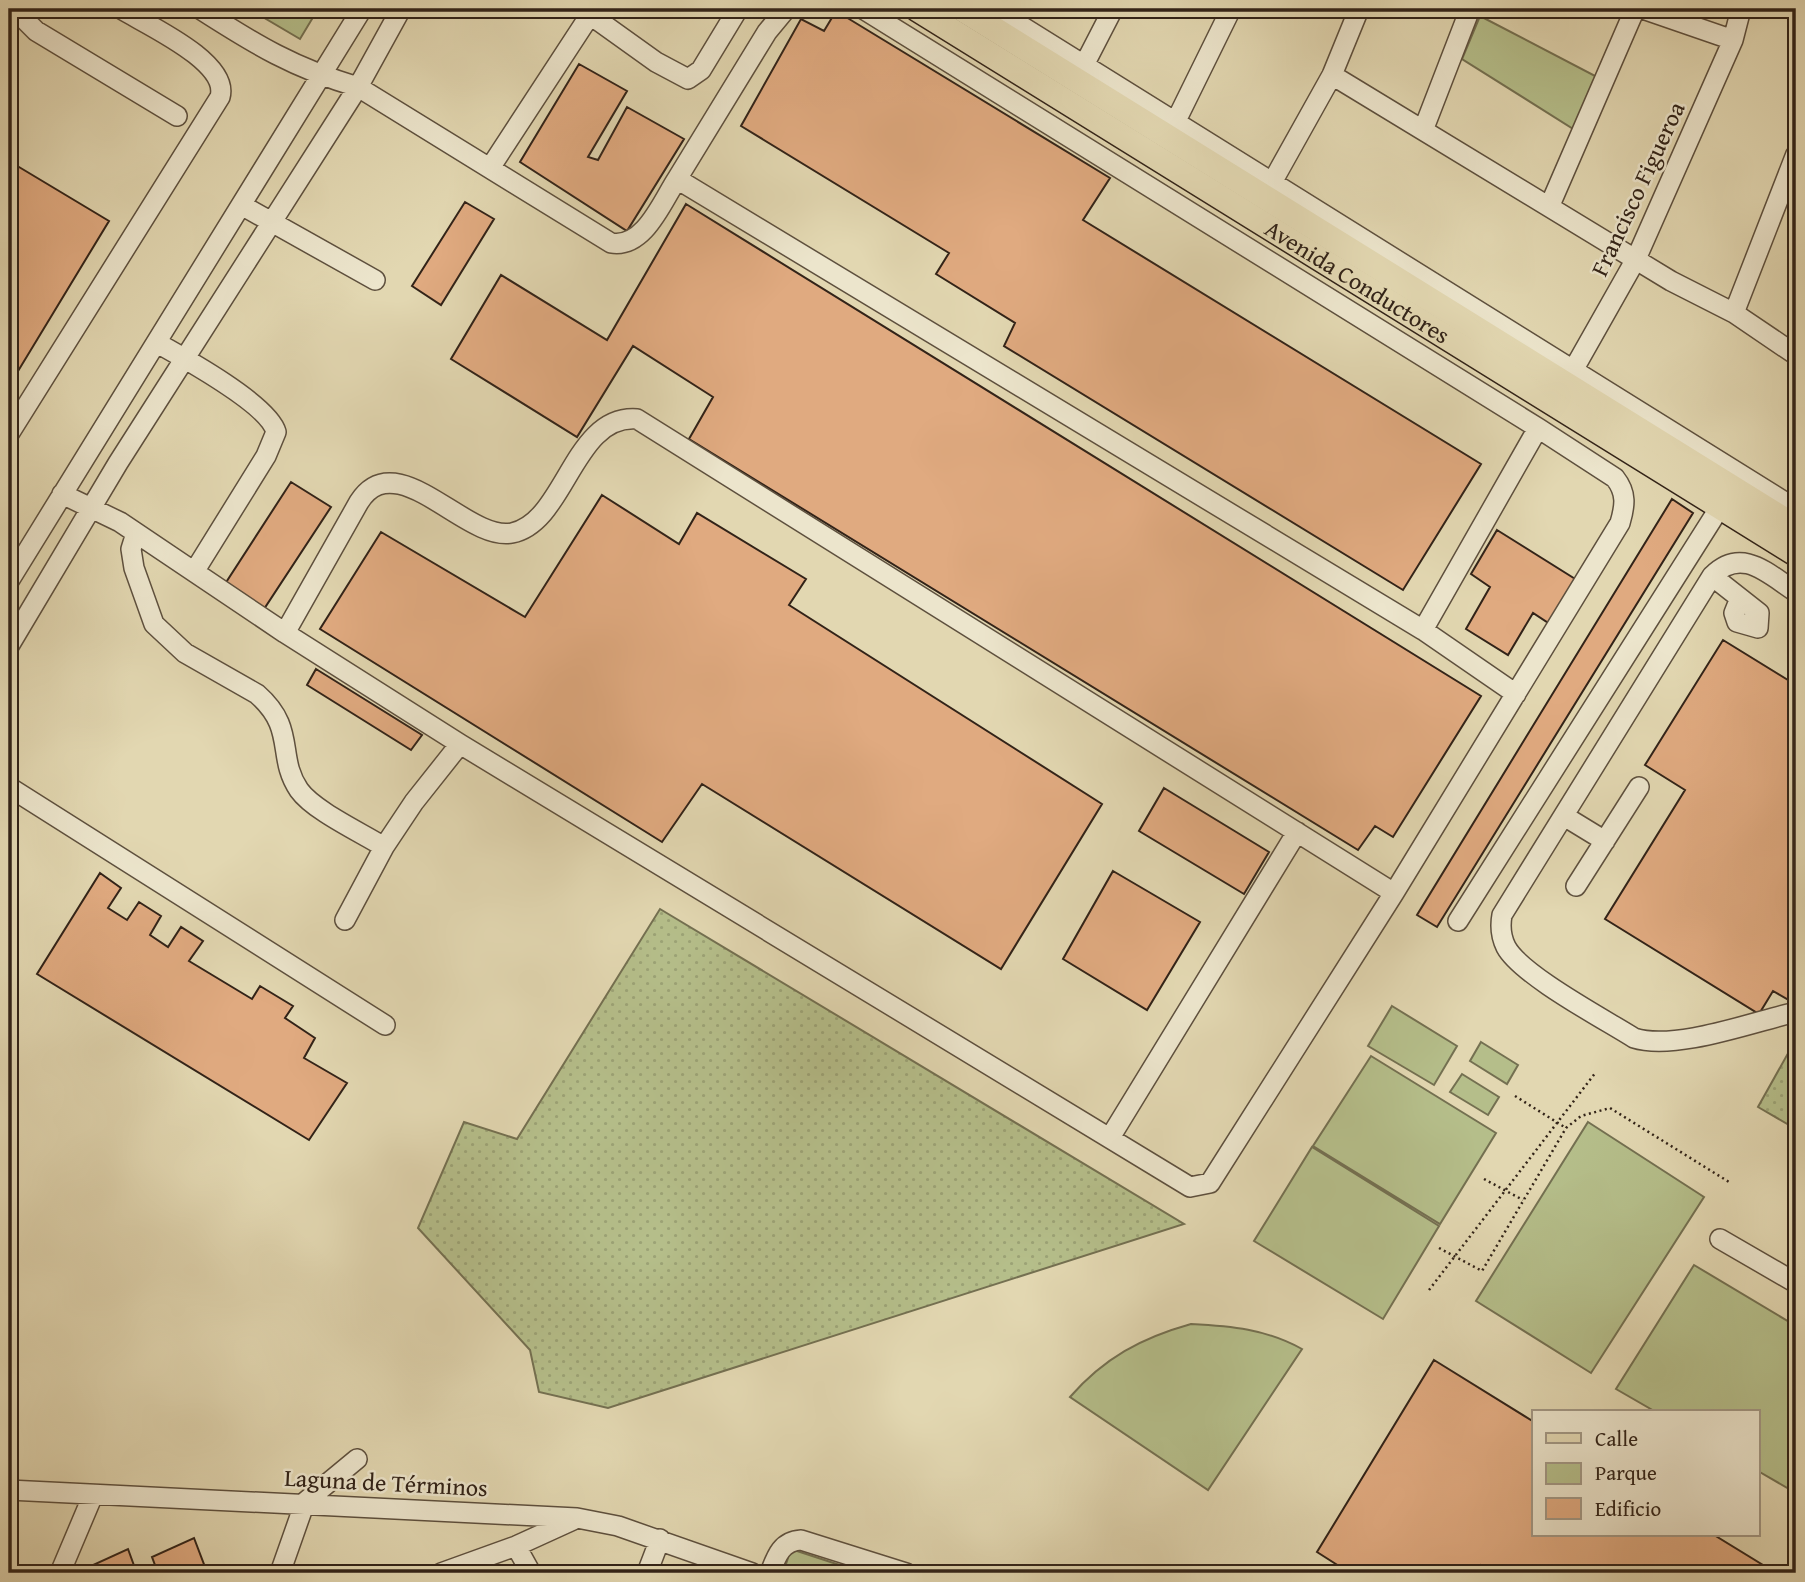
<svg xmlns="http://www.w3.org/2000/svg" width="1805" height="1582" font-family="'Gentium Book Plus',serif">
  <defs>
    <pattern id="grass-dots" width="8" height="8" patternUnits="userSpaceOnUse" patternTransform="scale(1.75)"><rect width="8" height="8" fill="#b5be8a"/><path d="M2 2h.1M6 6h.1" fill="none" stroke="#9ca376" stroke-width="1.8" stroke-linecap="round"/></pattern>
  </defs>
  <rect width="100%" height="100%" fill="#e2d7b1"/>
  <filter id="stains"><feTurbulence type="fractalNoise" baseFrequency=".00286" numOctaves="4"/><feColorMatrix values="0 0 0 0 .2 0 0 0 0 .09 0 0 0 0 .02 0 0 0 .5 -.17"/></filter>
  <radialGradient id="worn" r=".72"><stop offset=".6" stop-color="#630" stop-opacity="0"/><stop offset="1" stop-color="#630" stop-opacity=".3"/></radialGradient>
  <path fill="url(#grass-dots)" stroke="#747051" stroke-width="2" d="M 660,909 L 1184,1224 L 608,1408 L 539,1392 L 530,1350 L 418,1228 L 464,1122 L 517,1139 Z
    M 1796,1039 L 1796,1129 L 1758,1107 Z"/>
  <path fill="#b5be8a" stroke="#747051" stroke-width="2" d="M 249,9 L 318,9 L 300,39 Z
    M 1480,16 L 1599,78 L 1578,132 L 1462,59 Z
    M 1392,1006 L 1457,1046 L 1434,1085 L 1368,1046 Z
    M 1481,1042 L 1518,1065 L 1507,1084 L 1470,1061 Z
    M 1371,1056 L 1496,1133 L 1440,1224 L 1313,1146 Z
    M 1462,1074 L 1499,1097 L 1488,1115 L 1450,1092 Z
    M 1588,1122 L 1704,1197 L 1591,1373 L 1476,1301 Z
    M 1312,1147 L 1439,1226 L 1383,1319 L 1254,1241 Z
    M 1694,1265 L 1796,1326 L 1796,1493 L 1758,1471 L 1758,1412 L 1656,1412 L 1616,1389 Z
    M 1191,1324 C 1231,1326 1266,1329 1302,1349 L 1208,1490 L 1070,1397 C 1104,1358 1141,1338 1191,1324 Z
    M 791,1549 L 864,1573 L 783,1573 Z"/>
  <path fill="#e0aa80" stroke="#322318" stroke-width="2" d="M 836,11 L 1110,178 L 1083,220 L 1481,464 L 1403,590 L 1004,346 L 1015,323 L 936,274 L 949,253 L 741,126 L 801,19 L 824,31 Z
    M 579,64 L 627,91 L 588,157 L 598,160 L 627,107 L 684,139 L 627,231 L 520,162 Z
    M 9,161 L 109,221 L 9,386 Z
    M 465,202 L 494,219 L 441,305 L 412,286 Z
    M 686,204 L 1481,696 L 1393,837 L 1375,826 L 1358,850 L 689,439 L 713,397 L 633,346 L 577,437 L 451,359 L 501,275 L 607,340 Z
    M 291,482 L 331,507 L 264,609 L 225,584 Z
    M 602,495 L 679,544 L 697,513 L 806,579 L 789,605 L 1102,804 L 1001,969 L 702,784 L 662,842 L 320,629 L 381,532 L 525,617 Z
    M 1672,499 L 1693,513 L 1437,927 L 1417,915 Z
    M 1497,530 L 1580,582 L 1553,626 L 1533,613 L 1508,655 L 1466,629 L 1490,587 L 1471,574 Z
    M 1723,640 L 1796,685 L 1796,999 L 1794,1003 L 1773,991 L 1759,1014 L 1605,919 L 1685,790 L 1645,765 Z
    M 316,669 L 422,735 L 411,750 L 307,685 Z
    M 1164,788 L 1269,852 L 1244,894 L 1139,831 Z
    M 1113,871 L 1200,922 L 1147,1010 L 1063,959 Z
    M 100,873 L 121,888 L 108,908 L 127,920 L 139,902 L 161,916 L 150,935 L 168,947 L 181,927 L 203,941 L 189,961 L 252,999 L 260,986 L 293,1006 L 285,1018 L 315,1038 L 304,1058 L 347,1083 L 309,1140 L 37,974 Z
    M 1434,1360 L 1534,1422 L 1534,1535 L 1714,1535 L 1776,1573 L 1495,1573 L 1481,1565 L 1476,1573 L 1350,1573 L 1317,1552 Z
    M 194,1538 L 205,1567 L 190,1573 L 158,1573 L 152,1557 Z
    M 128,1549 L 136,1571 L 95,1573 L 93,1565 Z"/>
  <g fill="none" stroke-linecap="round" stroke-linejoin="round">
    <defs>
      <path id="minor" d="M 14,9 L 36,31 L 177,116
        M 200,9 C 256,45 294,68 358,87 L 611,243 C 644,249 662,202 677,179 L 1423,630 L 1538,428
        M 582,9 L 656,62 L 688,79 L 701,70 L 738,9
        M 994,9 L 1796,509
        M 1643,9 L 1733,40
        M 1080,73 L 1113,9
        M 1332,75 L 1671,281 L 1734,313 L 1796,355
        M 1424,128 L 1470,9
        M 1170,133 L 1231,9
        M 490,168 L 590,15
        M 677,179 L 767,32 L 786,9
        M 1265,195 L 1332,75 L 1359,9
        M 1550,205 L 1635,9
        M 243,206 L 375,280
        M 1734,313 L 1796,154
        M 157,343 C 184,358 269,405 276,432 L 266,456 L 194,572
        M 1567,381 L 1636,259 L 1733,40 L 1741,9
        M 9,434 L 220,97 C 230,62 147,25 121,9
        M 62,494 L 120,522 L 285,633 L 460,744 L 1190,1187 L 1210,1183 L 1394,893 L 1620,523 C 1625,506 1627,493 1615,478 L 1538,428 L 863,9
        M 136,533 L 131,549 L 134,568 L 154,624 L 185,653 L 257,694 C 297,729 276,756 299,790 C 314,811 362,833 384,847 L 414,802 L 460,744
        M 1712,576 L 1759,613 L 1758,628 L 1737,622 L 1734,613 L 1740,598
        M 9,581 L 362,9
        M 1796,592 C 1768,574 1742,546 1712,576 L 1502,915 C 1500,926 1501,937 1506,947 C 1521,975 1604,1019 1634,1038 C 1675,1051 1753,1022 1796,1012
        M 1423,630 L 1516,694
        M 285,633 L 359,502 C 397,443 466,542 512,533 C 566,522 573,414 637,419 L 1394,893
        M 9,646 L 118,463 L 358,87 L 401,9
        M 9,787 L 385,1025
        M 1564,816 L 1605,841
        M 1576,886 L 1639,787
        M 345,920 L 384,847
        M 1458,921 L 1720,507
        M 1111,1136 L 1297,832
        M 1720,1239 L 1796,1283
        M 9,1490 L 577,1518 L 618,1526 L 752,1573
        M 516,1546 L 531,1573
        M 60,1573 L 93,1495
        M 280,1573 L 305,1502 L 357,1459
        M 441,1573 L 516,1546 L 573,1520
        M 647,1573 L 660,1539
        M 770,1573 C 776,1557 781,1541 801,1540 L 906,1573"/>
      <g id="major">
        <path id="s1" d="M 917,9 L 1796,554"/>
        <path d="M 962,9 L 1796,527"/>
      </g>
    </defs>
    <use href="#minor" stroke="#5e503e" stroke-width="22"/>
    <use href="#major" stroke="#322318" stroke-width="27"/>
    <path stroke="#322318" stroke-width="2.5" stroke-dasharray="2 3.5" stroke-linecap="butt" d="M 1515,1096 L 1566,1128
      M 1484,1179 L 1523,1200
      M 1439,1248 L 1482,1271 L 1566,1128 L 1581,1116 L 1610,1108 L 1729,1182
      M 1429,1290 L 1596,1072"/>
    <use href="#minor" stroke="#ece5cc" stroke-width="19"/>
    <use href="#major" stroke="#e2d7b1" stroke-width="24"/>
  </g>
  <g text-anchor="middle" stroke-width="5" stroke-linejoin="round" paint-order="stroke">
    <g font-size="24" fill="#322318" stroke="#ece5cc">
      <text transform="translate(1638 189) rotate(-65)" y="8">Francisco Figueroa</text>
      <text dy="8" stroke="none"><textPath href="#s1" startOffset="518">Avenida Conductores</textPath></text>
      <text transform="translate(386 1483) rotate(3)" y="8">Laguna de Términos</text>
    </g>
  </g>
  <rect width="1805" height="1582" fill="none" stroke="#e2d7b1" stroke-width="35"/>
  <rect x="10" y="10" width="1784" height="1561" fill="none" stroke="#322318" stroke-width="3.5"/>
  <rect x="18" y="18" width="1770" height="1547" fill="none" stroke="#322318" stroke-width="2"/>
  <rect x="1532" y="1410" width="228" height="126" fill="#ece5cc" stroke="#a29784" stroke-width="2"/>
  <rect x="1546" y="1433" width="35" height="10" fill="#e2d7b1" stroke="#a29784" stroke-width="2"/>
  <text x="1595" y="1446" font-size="21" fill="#322318">Calle</text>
  <rect x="1546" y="1463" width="35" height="21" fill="#b5be8a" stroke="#a29784" stroke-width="2"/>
  <text x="1595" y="1480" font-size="21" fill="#322318">Parque</text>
  <rect x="1546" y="1498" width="35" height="21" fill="#e0aa80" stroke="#a29784" stroke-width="2"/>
  <text x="1595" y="1516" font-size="21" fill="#322318">Edificio</text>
  <rect width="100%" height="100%" filter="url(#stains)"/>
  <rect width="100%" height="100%" fill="url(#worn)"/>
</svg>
